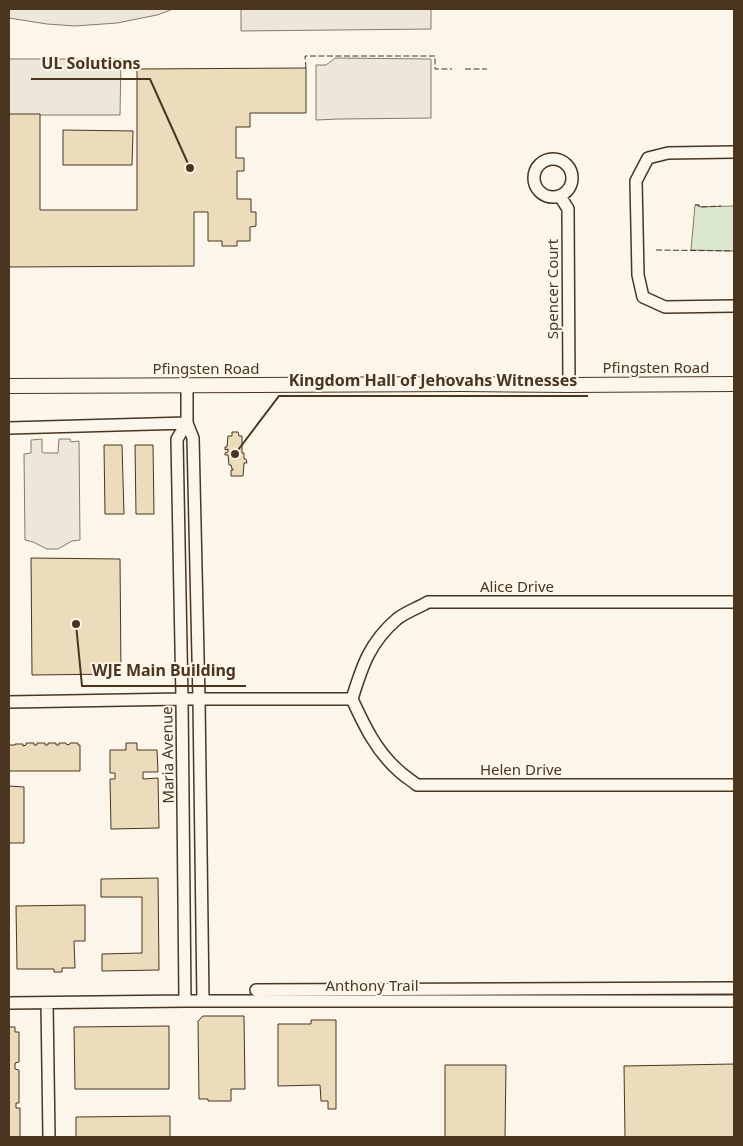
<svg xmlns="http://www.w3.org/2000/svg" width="743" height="1146" font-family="'Noto Sans',sans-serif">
  <rect width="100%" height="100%" fill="#fbf6e9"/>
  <path fill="#dce7d0" stroke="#887966" d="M 695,205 L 699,205 L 700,207 L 734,206 L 734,251 L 691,250 Z"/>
  <path fill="#ede7d9" stroke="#887966" d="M 9,9 L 173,9 L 157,15 L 117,23 L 75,26 L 47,24 L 9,18 Z
    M 241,9 L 431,9 L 431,29 L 241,31 Z
    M 335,58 L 431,59 L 431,118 L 339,119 L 316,120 L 316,65 L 326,65 Z
    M 9,59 L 121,59 L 120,115 L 9,115 Z
    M 42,439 L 42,452 L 44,453 L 58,453 L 59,439 L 70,439 L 71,442 L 79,441 L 80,540 L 72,541 L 58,549 L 47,549 L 33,542 L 25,540 L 24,454 L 31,453 L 31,440 Z"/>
  <path fill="#ecdcbc" stroke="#4a3520" d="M 306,68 L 306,113 L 250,113 L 250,127 L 236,127 L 236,158 L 244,158 L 244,171 L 237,171 L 237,199 L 251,199 L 251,212 L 256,212 L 256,226 L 250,227 L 250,241 L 237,241 L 237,246 L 222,246 L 222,241 L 208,241 L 208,212 L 194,212 L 194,266 L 9,267 L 9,114 L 40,114 L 40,210 L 137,210 L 137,69 Z
    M 63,130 L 133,131 L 132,165 L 63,165 Z
    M 232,432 L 238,432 L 239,436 L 242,436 L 242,453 L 244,453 L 244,459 L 246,459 L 247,463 L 244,463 L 243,476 L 231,476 L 231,470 L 233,470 L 233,469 L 232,469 L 231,465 L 229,465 L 228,455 L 225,455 L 225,453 L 228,452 L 228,449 L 225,450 L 225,447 L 227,447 L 228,436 L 232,436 Z
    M 104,445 L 122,445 L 124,514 L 105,514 Z
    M 135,445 L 153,445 L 154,514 L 136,514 Z
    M 31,558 L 120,559 L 121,674 L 32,675 Z
    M 26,743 L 34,743 L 34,745 L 37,745 L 37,743 L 45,743 L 45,745 L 48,745 L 48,743 L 56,743 L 56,745 L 59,745 L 59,743 L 66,743 L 67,745 L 70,744 L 70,743 L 78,743 L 78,745 L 80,745 L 80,771 L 9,771 L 9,745 L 15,745 L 15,744 L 23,744 L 23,746 L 26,745 Z
    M 126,743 L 137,743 L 137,750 L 157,750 L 158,772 L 143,772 L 143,779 L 158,778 L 159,828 L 111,829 L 110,779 L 115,779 L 115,773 L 110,773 L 110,750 L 126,750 Z
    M 9,786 L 24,787 L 24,843 L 9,843 Z
    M 158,878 L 159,970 L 102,971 L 102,954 L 142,953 L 142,897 L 101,897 L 101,879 Z
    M 85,905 L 85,941 L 74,941 L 75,968 L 62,968 L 62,972 L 54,972 L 54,969 L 17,969 L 16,906 Z
    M 203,1016 L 244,1016 L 245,1089 L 231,1089 L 231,1101 L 208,1101 L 208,1099 L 199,1099 L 198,1021 Z
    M 311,1020 L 336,1020 L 336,1109 L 328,1109 L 328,1101 L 321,1101 L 320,1085 L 278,1086 L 278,1024 L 311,1024 Z
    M 169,1026 L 169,1089 L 75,1089 L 74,1027 Z
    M 9,1027 L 15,1027 L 15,1032 L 19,1032 L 19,1062 L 15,1063 L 15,1069 L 19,1070 L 19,1103 L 16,1103 L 16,1108 L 20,1108 L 20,1137 L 9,1137 Z
    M 734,1064 L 734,1137 L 625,1137 L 624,1066 Z
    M 445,1065 L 506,1065 L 505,1137 L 445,1137 Z
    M 170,1116 L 170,1137 L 76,1137 L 76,1117 Z"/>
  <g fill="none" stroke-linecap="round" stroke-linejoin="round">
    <defs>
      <path id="minor" d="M 734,152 L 668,153 L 648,158 L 636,181 L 638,275 L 643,297 L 665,307 L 734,306
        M534 178a19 19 0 1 1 38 0a19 19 0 1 1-38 0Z
        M 560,196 L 568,209 L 569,385
        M 187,385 L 187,423 L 193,438 L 199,700 L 203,1001
        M 9,428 L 187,423
        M 352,699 C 362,666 370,642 397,619 C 406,612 418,608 428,602 L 734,602
        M 352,699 C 364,725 376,751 399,771 C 404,776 411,780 417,785 L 734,785
        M 9,702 L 182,699 L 352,699
        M 256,990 L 734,988
        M 185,1001 L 182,699 L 177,439 L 187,423
        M 9,1003 L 185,1001 L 734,1001
        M 47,1003 L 49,1137"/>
      <path id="major" d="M 9,386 L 462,384 L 569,385 L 734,384"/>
    </defs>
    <use href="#minor" stroke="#4a3520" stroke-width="14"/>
    <use href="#major" stroke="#4a3520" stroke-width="16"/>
    <use href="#minor" stroke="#fbf6e9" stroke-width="11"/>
    <use href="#major" stroke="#fbf6e9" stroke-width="14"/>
    <path stroke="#4a3520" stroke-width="1" stroke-dasharray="6 2.5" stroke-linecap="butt" d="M 306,68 L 305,56 L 435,56 L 435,69 L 452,69
      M 465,69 L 487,69
      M 695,205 L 699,205 L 699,207 L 721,206
      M 656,250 L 734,251"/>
  </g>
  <g text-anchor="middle" stroke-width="4" stroke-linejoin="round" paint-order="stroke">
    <g font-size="15" fill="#4a3520" stroke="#fbf6e9">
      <text transform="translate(553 289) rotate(-90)" y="5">Spencer Court</text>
      <text x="656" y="373">Pfingsten Road</text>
      <text x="206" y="374">Pfingsten Road</text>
      <text x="517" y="592">Alice Drive</text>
      <text transform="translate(168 755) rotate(-91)" y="5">Maria Avenue</text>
      <text x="521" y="775">Helen Drive</text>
      <text x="372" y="991">Anthony Trail</text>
    </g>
  </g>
  <path fill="none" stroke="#4a3520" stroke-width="2" d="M190 168L150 79H31M235 454L279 396H588M76 624L82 686H246"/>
  <g fill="#4a3520" stroke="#fbf6e9" stroke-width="2">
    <circle cx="190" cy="168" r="5"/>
    <circle cx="235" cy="454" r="5"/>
    <circle cx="76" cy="624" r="5"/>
  </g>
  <g font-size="16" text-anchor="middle" font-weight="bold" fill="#4a3520" stroke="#fbf6e9" stroke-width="4" stroke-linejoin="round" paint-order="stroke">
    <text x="91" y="69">UL Solutions</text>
    <text x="433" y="386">Kingdom Hall of Jehovahs Witnesses</text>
    <text x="164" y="676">WJE Main Building</text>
  </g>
  <rect width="743" height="1146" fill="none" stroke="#4a3520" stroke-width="20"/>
</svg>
